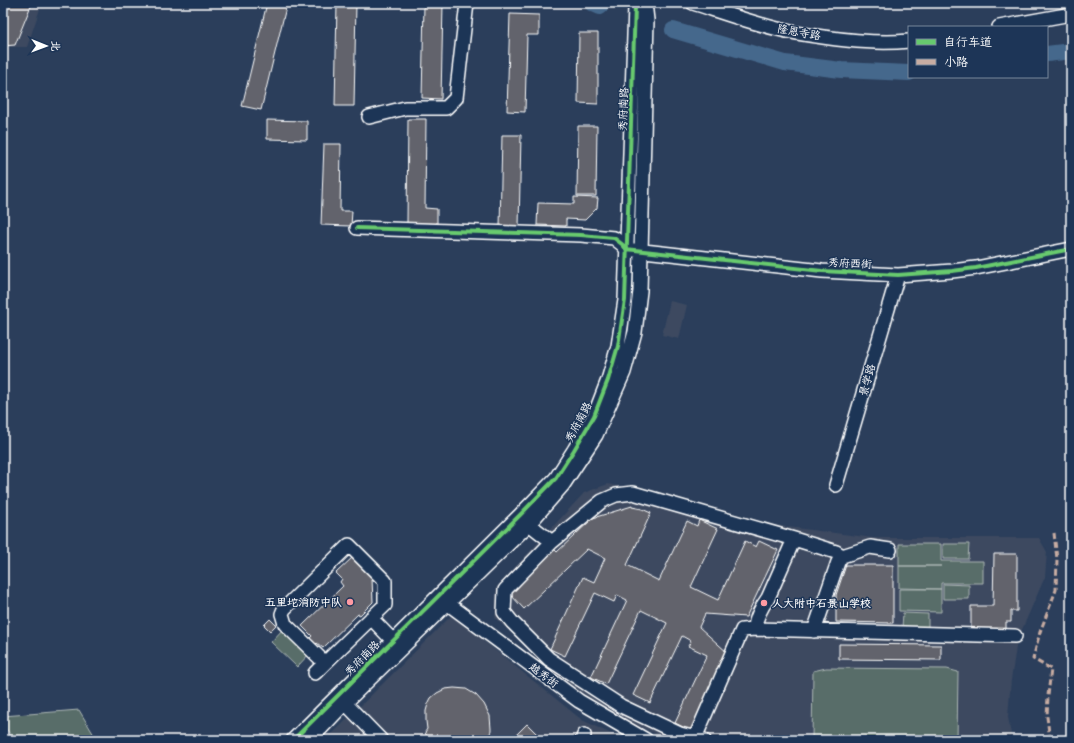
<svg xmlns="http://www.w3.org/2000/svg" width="1074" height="743" font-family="'Balsamiq Sans','LXGW WenKai TC',sans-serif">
  <rect width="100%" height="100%" fill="#2b3e5b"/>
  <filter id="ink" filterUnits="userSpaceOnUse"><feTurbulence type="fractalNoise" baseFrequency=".025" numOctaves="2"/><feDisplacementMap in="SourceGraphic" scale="8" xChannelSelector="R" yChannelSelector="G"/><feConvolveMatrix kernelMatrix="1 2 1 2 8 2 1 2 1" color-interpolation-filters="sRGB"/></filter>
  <g filter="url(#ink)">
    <path fill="#3c4960" d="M 3,3 L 42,3 L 27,47 L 3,47 Z
      M 670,301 L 687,305 L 679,339 L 662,335 Z
      M 608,484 L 623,487 L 742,521 L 874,538 L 1039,538 L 1047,552 L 1045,577 L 1017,641 L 1011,680 L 1008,717 L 1012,740 L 669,740 L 615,716 L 543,667 L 523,644 L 495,618 L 496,588 L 584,493 Z
      M 452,615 L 582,720 L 624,740 L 326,740 Z"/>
    <path fill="#586d69" stroke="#acb6b4" d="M 899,544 L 941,544 L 941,561 L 983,561 L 983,583 L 941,583 L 941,589 L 899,588 L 899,566 L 941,566 L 899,566 Z
      M 943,544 L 969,544 L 968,559 L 943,559 Z
      M 943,584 L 969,585 L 969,599 L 943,599 Z
      M 899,589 L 941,589 L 941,612 L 899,611 Z
      M 903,613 L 928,614 L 928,628 L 902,628 Z
      M 284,628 L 310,653 L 297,667 L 271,642 Z
      M 826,668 L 947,669 L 958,672 L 957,740 L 812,740 L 813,671 Z
      M 79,710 L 97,740 L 15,740 L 3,725 L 3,716 Z"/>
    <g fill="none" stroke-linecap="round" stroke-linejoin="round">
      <path stroke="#45688c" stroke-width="16" d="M 591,3 L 600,7
        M 673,30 L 785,63 L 841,70 L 909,73
        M 1047,54 L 1071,51"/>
    </g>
    <path fill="#62646c" stroke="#fff" d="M 3,3 L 32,3 L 15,45 L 3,46 Z
      M 267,3 L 287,3 L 261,110 L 242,106 Z
      M 337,3 L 356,3 L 354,106 L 335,106 Z
      M 427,3 L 446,3 L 446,4 L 443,4 L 441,99 L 422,98 L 424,5 L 427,5 Z
      M 510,14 L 539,15 L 539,35 L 527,35 L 525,112 L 507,111 Z
      M 579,33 L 598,33 L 598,104 L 578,103 Z
      M 408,119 L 426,119 L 425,208 L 437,209 L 437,224 L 407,223 Z
      M 267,120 L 307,121 L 307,140 L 267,139 Z
      M 578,126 L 597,126 L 596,196 L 577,196 Z
      M 502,135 L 521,135 L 519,227 L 500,227 Z
      M 324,144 L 341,144 L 340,211 L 352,211 L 351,226 L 321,225 Z
      M 574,197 L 598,198 L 597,208 L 585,220 L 566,219 L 566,226 L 537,225 L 538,203 L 574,204 Z
      M 632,506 L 632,507 L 642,509 L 651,513 L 627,565 L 659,581 L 687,521 L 697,526 L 699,520 L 718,529 L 691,587 L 718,600 L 745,541 L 756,547 L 759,541 L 778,550 L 746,617 L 705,614 L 699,627 L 728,653 L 691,731 L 675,723 L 707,655 L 688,646 L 691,641 L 682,636 L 650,703 L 633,695 L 667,623 L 641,610 L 606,684 L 591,677 L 627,600 L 617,595 L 614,602 L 595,593 L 565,656 L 550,649 L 583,577 L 594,582 L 605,558 L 587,549 L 524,609 L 509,593 L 554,549 L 557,552 L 593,518 Z
      M 994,554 L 1017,554 L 1017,611 L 1011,611 L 1011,622 L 1006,622 L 1006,633 L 971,633 L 971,606 L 993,606 Z
      M 354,556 L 374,577 L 372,579 L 373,602 L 360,615 L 358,614 L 323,648 L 317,643 L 314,646 L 308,640 L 312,636 L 302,626 L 343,586 L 340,582 L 342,579 L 336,573 Z
      M 846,565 L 893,565 L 893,623 L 836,622 L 836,595 Z
      M 270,619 L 276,625 L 270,631 L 264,625 Z
      M 839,644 L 941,645 L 941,660 L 839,659 Z
      M 454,688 L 466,689 L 476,695 L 484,704 L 490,716 L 491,729 L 490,740 L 428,740 L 425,732 L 427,729 L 426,721 L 426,711 L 428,704 L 431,698 L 437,693 L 445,689 Z
      M 527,724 L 543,740 L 511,740 Z"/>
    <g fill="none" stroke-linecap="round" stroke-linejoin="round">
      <defs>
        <path id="minor" d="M 693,3 C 721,12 749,22 778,29 C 793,33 808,35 823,37 C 852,41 880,44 909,41
          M 999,27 L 1071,14
          M 369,117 L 405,108 L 446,108 L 456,98 L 467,3
          M 357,228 L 581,235 L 614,238 L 623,245 L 626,249 L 822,271 L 898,275 L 952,271 L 976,268 L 1071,249
          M 836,485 L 898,275
          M 523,518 L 529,524 L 552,542
          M 794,539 L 768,598 C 762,606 755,619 755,629 L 1015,636
          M 447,603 L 579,701 L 646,740
          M 371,618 L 399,647
          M 814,631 L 838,562 L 842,556
          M 315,673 C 338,650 362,627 385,605 L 385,581 L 349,545 L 284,609 L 282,614 L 285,624 L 325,663
          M 345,703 L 381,740
          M 695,738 L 742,630 L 755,629
          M 293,740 L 520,515 L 556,478 L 574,450 L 594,416 L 608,380 L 618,346 L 625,300 L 635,6 L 637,3
          M 310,740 L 345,703 L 529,524 L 563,485 L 596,435 L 624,372 L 635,332 L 640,291 L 647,20 L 645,3
          M 582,740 L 584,735
          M 704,740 L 680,734 L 621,706 L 549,659 L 512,622 L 504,612 L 505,590 L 552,542 L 602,501 L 616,495 L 633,493 L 794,539 L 836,552 L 842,556 L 870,547 L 890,550"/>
      </defs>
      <use href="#minor" stroke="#fff" stroke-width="16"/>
      <use href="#minor" stroke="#1d3557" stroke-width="13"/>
      <path stroke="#c7aca2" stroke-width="3" stroke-dasharray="6 3" stroke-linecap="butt" d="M 1050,740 L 1047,717 L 1048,696 L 1051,669 L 1033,659 L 1040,632 L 1056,590 L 1057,559 L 1054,533"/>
      <defs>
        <path id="cycleway" d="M 357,228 L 581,235 L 614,238 L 623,245 L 626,249 L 822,271 L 898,275 L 952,271 L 976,268 L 1071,249
          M 293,740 L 520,515 L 556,478 L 574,450 L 594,416 L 608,380 L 618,346 L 625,300 L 635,6 L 637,3"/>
      </defs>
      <use href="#cycleway" stroke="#1d3557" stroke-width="6"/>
      <use href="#cycleway" stroke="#67ca6e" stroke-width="4"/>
    </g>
  </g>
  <g fill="#ff9aa2" stroke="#1d3557" stroke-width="1.5">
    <circle cx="350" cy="602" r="4"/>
    <circle cx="764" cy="603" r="4"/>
  </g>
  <g text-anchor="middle" stroke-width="3" stroke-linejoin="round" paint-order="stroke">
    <g font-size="11" fill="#fff" stroke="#1d3557">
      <text transform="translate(799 32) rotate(10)" y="4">隆恩寺路</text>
      <text transform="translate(623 109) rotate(-88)" y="4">秀府南路</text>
      <text transform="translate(850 263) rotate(3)" y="4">秀府西街</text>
      <text transform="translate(867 380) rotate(-74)" y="4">景学路</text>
      <text transform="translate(578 422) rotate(-62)" y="4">秀府南路</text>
      <text transform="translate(362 658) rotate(-45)" y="4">秀府南路</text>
      <text transform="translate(544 675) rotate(37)" y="4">越秀街</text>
    </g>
    <g font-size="11" font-weight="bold" fill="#fff" stroke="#1d3557" text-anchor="end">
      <text x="342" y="606">五里坨消防中队</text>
      <text x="772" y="607" text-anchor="start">人大附中石景山学校</text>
    </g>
  </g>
  <rect width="1074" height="743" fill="none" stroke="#1d3557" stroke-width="16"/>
  <rect x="8" y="8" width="1058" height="727" fill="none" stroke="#fff" stroke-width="1.5" filter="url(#ink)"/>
  <rect x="908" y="26" width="140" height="52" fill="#1d3557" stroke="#77869a"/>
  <rect x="916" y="39" width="20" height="6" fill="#67ca6e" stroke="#77869a"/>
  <text x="944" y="46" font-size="12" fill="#ffffff">自行车道</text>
  <rect x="916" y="59" width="20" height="6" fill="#c7aca2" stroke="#77869a"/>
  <text x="944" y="66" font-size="12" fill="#ffffff">小路</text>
  <g transform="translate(46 46) rotate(91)" stroke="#1d3557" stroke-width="3" paint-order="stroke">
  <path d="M0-3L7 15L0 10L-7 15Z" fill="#ffffff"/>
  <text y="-6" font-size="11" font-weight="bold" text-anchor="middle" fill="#ffffff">北</text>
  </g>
</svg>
